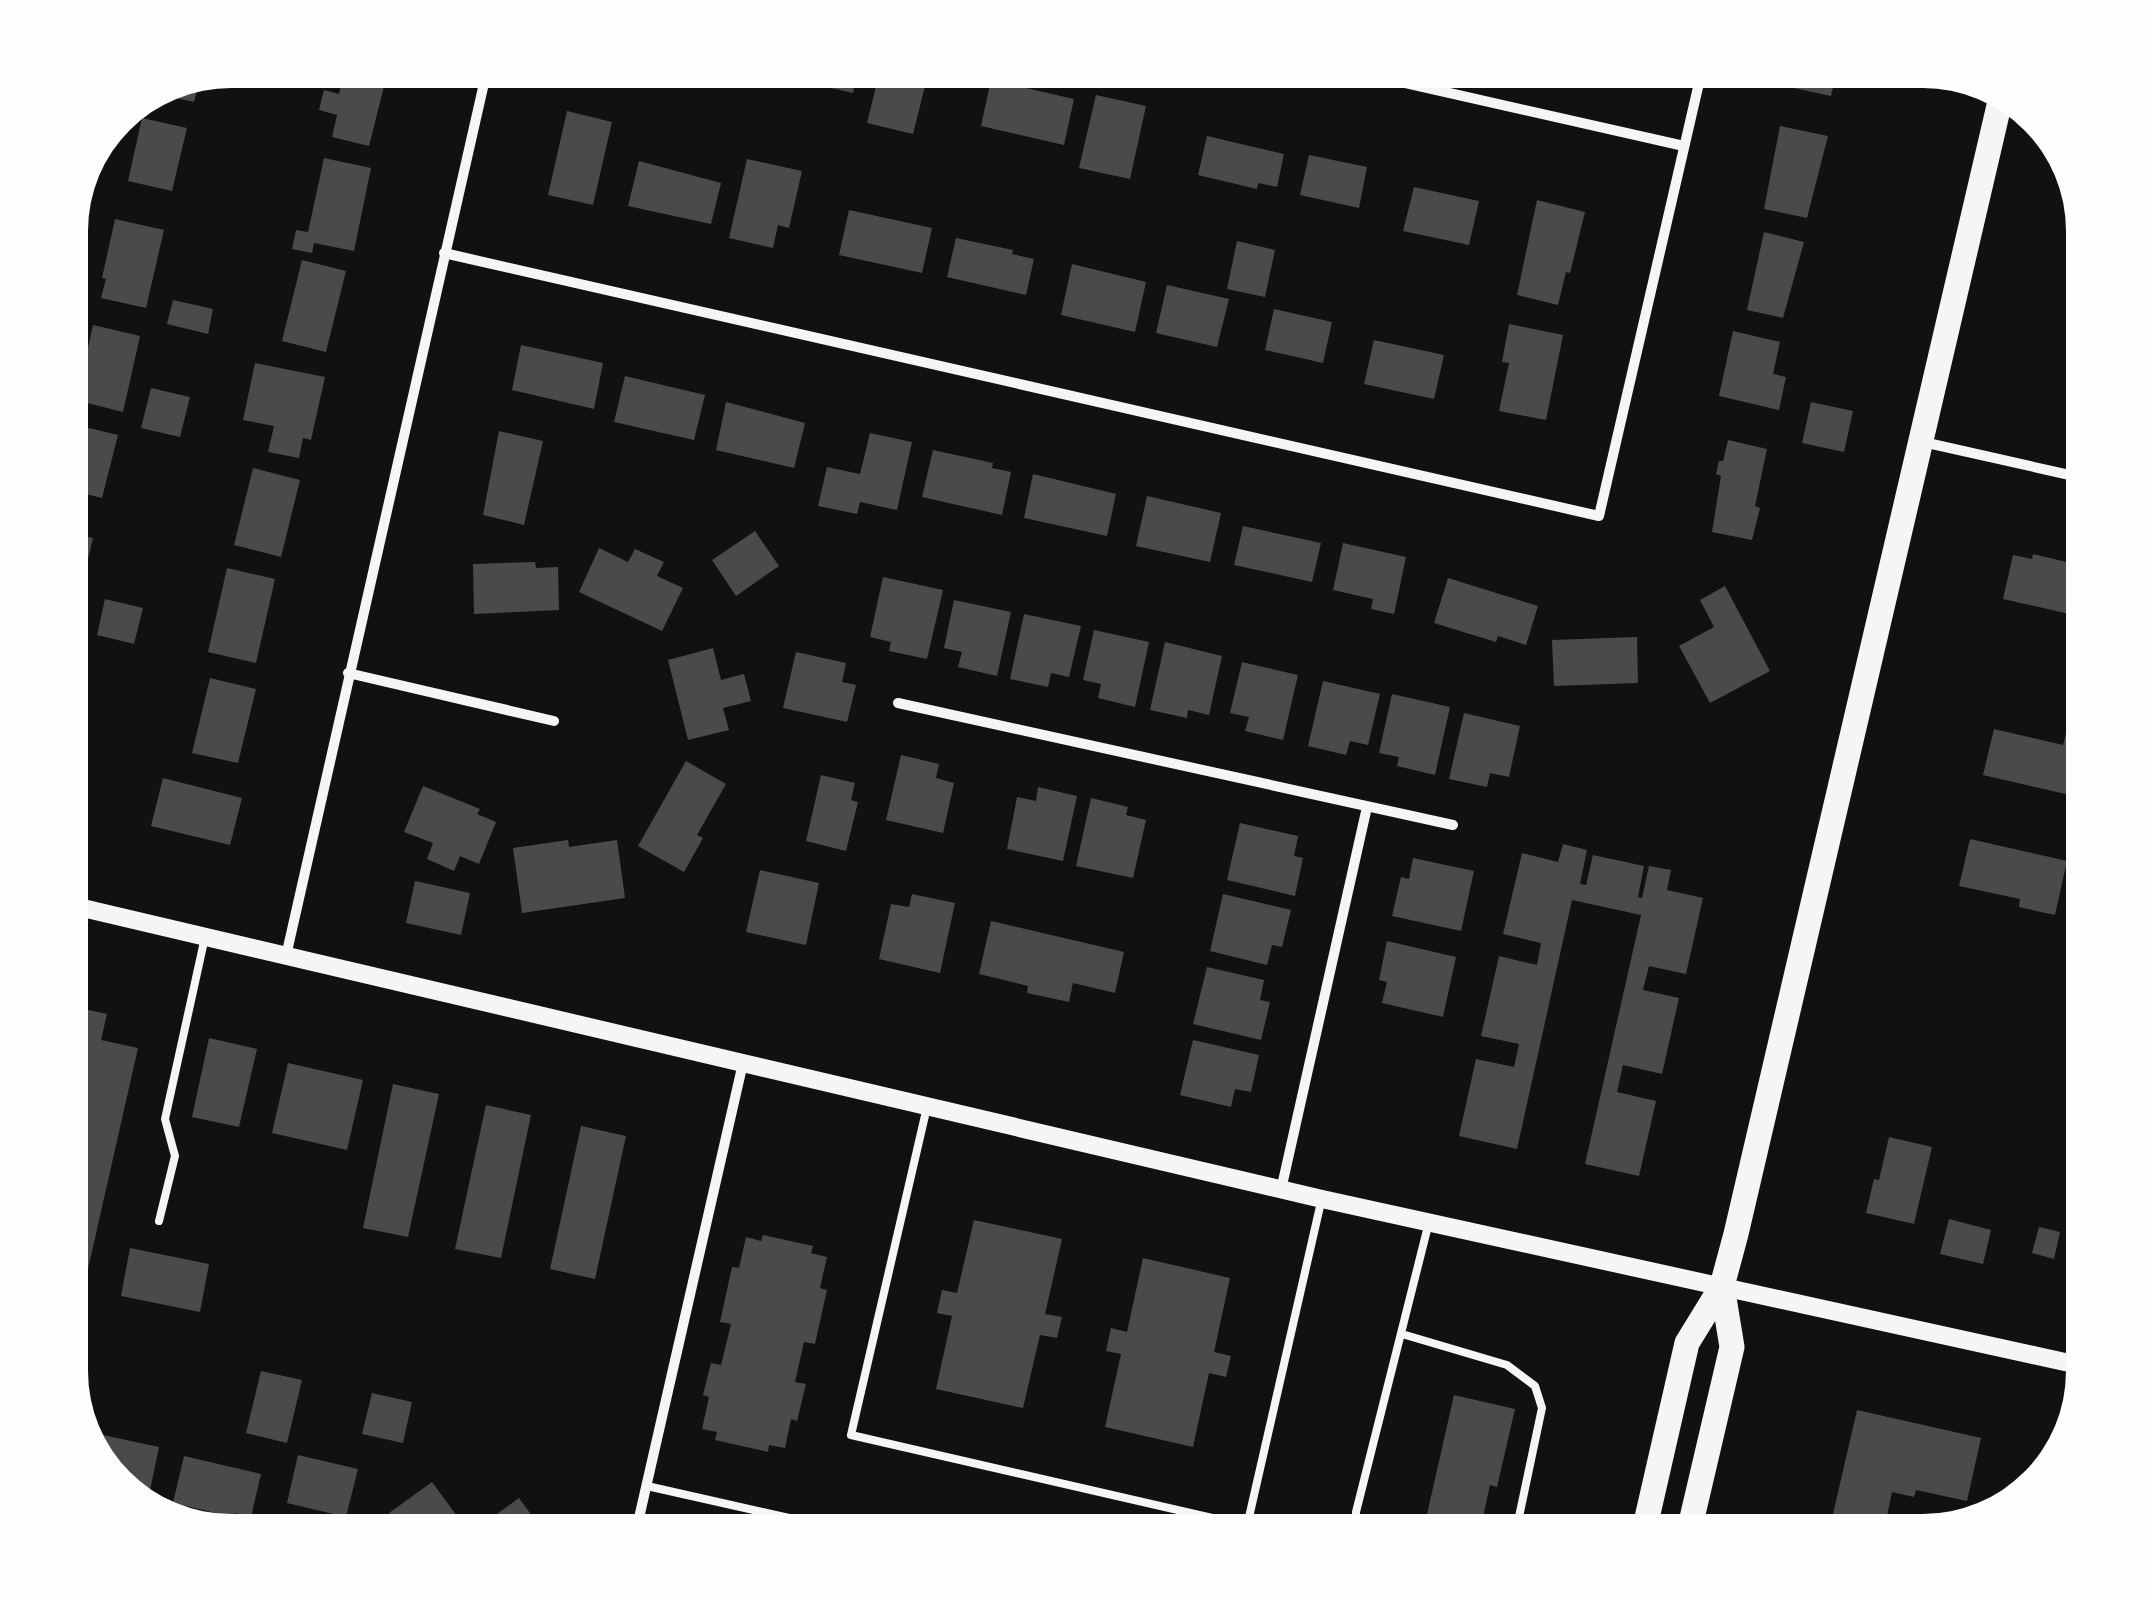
<svg xmlns="http://www.w3.org/2000/svg" width="2153" height="1601" font-family="'PT Sans',sans-serif">
  <rect width="100%" height="100%" fill="#111"/>
  <path fill="#4a4a4a" d="M 345,70 L 388,70 L 369,146 L 332,137 L 337,115 L 319,110 L 324,90 L 339,94 Z
    M 770,70 L 858,70 L 853,93 L 769,74 Z
    M 880,70 L 929,70 L 913,134 L 867,123 Z
    M 1792,70 L 1837,70 L 1831,96 L 1789,87 Z
    M 991,80 L 1074,99 L 1064,145 L 981,126 Z
    M 199,82 L 194,102 L 163,95 L 196,83 Z
    M 1096,95 L 1146,106 L 1130,179 L 1079,168 Z
    M 567,111 L 612,122 L 593,205 L 548,195 Z
    M 142,118 L 187,128 L 172,191 L 128,181 Z
    M 1780,126 L 1828,136 L 1807,218 L 1764,209 Z
    M 1207,136 L 1284,154 L 1277,187 L 1258,183 L 1257,189 L 1198,175 Z
    M 1309,155 L 1367,167 L 1359,208 L 1300,195 Z
    M 324,158 L 371,168 L 354,251 L 314,243 L 312,253 L 292,249 L 296,230 L 308,232 Z
    M 747,159 L 802,171 L 789,228 L 778,225 L 773,248 L 729,238 Z
    M 639,161 L 721,183 L 711,224 L 628,206 Z
    M 1414,187 L 1479,201 L 1469,245 L 1403,231 Z
    M 1537,200 L 1585,212 L 1570,273 L 1566,272 L 1558,305 L 1517,295 Z
    M 849,210 L 932,228 L 922,273 L 839,255 Z
    M 115,219 L 164,230 L 146,308 L 101,298 L 106,279 L 102,278 Z
    M 1764,232 L 1804,242 L 1783,318 L 1747,310 Z
    M 956,238 L 1013,250 L 1012,254 L 1034,259 L 1026,295 L 947,277 Z
    M 1237,241 L 1275,250 L 1265,297 L 1227,289 Z
    M 302,260 L 346,271 L 326,352 L 282,341 Z
    M 1072,264 L 1146,282 L 1135,332 L 1061,315 Z
    M 1167,285 L 1229,299 L 1217,347 L 1156,333 Z
    M 173,300 L 213,309 L 208,334 L 167,324 Z
    M 1274,309 L 1332,322 L 1323,363 L 1265,350 Z
    M 1509,324 L 1563,335 L 1546,420 L 1499,411 L 1509,363 L 1502,362 Z
    M 93,325 L 140,336 L 123,412 L 79,401 L 84,385 L 80,384 Z
    M 1733,331 L 1780,342 L 1773,374 L 1786,377 L 1779,410 L 1719,396 Z
    M 1374,340 L 1444,355 L 1434,399 L 1364,384 Z
    M 521,345 L 603,363 L 594,409 L 512,390 Z
    M 255,363 L 325,377 L 311,440 L 303,438 L 299,458 L 268,452 L 274,426 L 243,420 Z
    M 625,376 L 705,395 L 694,440 L 614,422 Z
    M 151,388 L 190,397 L 180,437 L 141,428 Z
    M 726,402 L 805,423 L 794,468 L 716,450 Z
    M 1811,402 L 1853,411 L 1844,452 L 1802,443 Z
    M 72,424 L 118,435 L 102,498 L 70,490 Z
    M 499,431 L 543,441 L 524,525 L 483,515 Z
    M 870,433 L 912,442 L 897,510 L 860,502 L 857,514 L 818,506 L 827,467 L 860,474 Z
    M 1728,440 L 1767,449 L 1755,506 L 1760,508 L 1752,540 L 1712,532 L 1721,476 L 1716,474 L 1719,461 L 1723,461 Z
    M 933,450 L 993,463 L 992,468 L 1011,472 L 1002,515 L 922,497 Z
    M 253,468 L 300,480 L 281,557 L 234,545 Z
    M 1033,474 L 1116,494 L 1107,536 L 1024,518 Z
    M 1147,496 L 1221,513 L 1210,562 L 1136,546 Z
    M 1243,526 L 1321,543 L 1312,582 L 1234,565 Z
    M 755,531 L 779,566 L 736,596 L 712,560 Z
    M 70,533 L 93,538 L 78,602 L 70,600 Z
    M 1343,543 L 1406,557 L 1394,614 L 1371,609 L 1373,599 L 1333,590 Z
    M 599,548 L 628,562 L 635,549 L 664,562 L 657,576 L 683,588 L 662,631 L 579,592 Z
    M 2033,554 L 2083,566 L 2083,617 L 2003,599 L 2013,555 L 2032,559 Z
    M 535,562 L 536,568 L 558,567 L 559,610 L 474,614 L 473,564 Z
    M 227,568 L 275,579 L 256,663 L 208,652 Z
    M 883,577 L 943,590 L 927,659 L 889,651 L 891,642 L 870,637 Z
    M 1448,578 L 1538,606 L 1526,645 L 1498,636 L 1496,642 L 1434,623 Z
    M 1725,586 L 1770,671 L 1710,703 L 1679,646 L 1714,627 L 1700,600 Z
    M 105,599 L 143,608 L 134,644 L 97,635 Z
    M 954,600 L 1011,612 L 997,676 L 958,667 L 962,652 L 944,648 Z
    M 1024,614 L 1081,626 L 1069,677 L 1051,673 L 1048,687 L 1010,679 Z
    M 1094,630 L 1149,642 L 1135,707 L 1098,698 L 1101,684 L 1083,680 Z
    M 1637,637 L 1638,683 L 1554,686 L 1552,640 Z
    M 1165,642 L 1222,656 L 1209,715 L 1188,710 L 1187,718 L 1150,710 Z
    M 713,648 L 721,680 L 744,674 L 751,701 L 723,708 L 729,730 L 688,740 L 668,660 Z
    M 796,652 L 846,663 L 842,682 L 856,685 L 847,722 L 783,708 Z
    M 1242,662 L 1298,675 L 1283,740 L 1245,731 L 1249,717 L 1230,713 Z
    M 210,678 L 256,689 L 238,763 L 192,753 Z
    M 1323,681 L 1380,694 L 1368,745 L 1350,741 L 1346,755 L 1308,746 Z
    M 1392,694 L 1450,707 L 1435,775 L 1397,766 L 1399,757 L 1379,753 Z
    M 1464,713 L 1520,726 L 1509,777 L 1490,773 L 1487,787 L 1449,779 Z
    M 1994,729 L 2063,745 L 2066,733 L 2083,737 L 2083,798 L 1983,775 Z
    M 901,755 L 939,764 L 936,778 L 954,783 L 943,833 L 886,820 Z
    M 686,761 L 726,784 L 697,835 L 703,838 L 684,872 L 638,846 Z
    M 821,775 L 855,783 L 851,800 L 858,802 L 846,851 L 806,841 Z
    M 163,778 L 242,798 L 230,845 L 151,826 Z
    M 423,786 L 480,809 L 477,814 L 496,822 L 479,864 L 460,856 L 454,871 L 427,859 L 433,843 L 404,832 Z
    M 1038,787 L 1077,796 L 1063,861 L 1007,849 L 1017,797 L 1036,801 Z
    M 1091,798 L 1128,807 L 1126,815 L 1146,820 L 1133,878 L 1076,866 Z
    M 1240,823 L 1298,836 L 1294,856 L 1303,858 L 1295,896 L 1227,880 Z
    M 1970,839 L 2067,861 L 2055,915 L 2019,907 L 2020,899 L 1959,886 Z
    M 568,840 L 569,847 L 617,840 L 625,898 L 522,913 L 513,848 Z
    M 1563,844 L 1587,850 L 1580,884 L 1586,885 L 1593,855 L 1644,866 L 1638,897 L 1642,898 L 1649,866 L 1671,870 L 1667,890 L 1703,898 L 1686,974 L 1649,966 L 1643,990 L 1679,998 L 1662,1074 L 1623,1065 L 1617,1092 L 1656,1101 L 1639,1176 L 1585,1164 L 1641,915 L 1572,900 L 1517,1149 L 1459,1136 L 1476,1059 L 1514,1067 L 1519,1044 L 1481,1036 L 1499,956 L 1537,965 L 1541,943 L 1503,934 L 1522,853 L 1558,862 Z
    M 1413,858 L 1474,871 L 1461,931 L 1392,916 L 1401,877 L 1409,879 Z
    M 760,870 L 819,883 L 806,945 L 746,932 Z
    M 415,881 L 470,893 L 461,935 L 406,923 Z
    M 912,894 L 955,903 L 940,973 L 879,959 L 891,904 L 909,907 Z
    M 1223,894 L 1291,910 L 1282,947 L 1272,945 L 1267,965 L 1210,951 Z
    M 991,921 L 1124,952 L 1115,993 L 1073,983 L 1069,1002 L 1027,993 L 1028,986 L 979,974 Z
    M 1387,941 L 1456,957 L 1443,1017 L 1382,1003 L 1387,982 L 1379,980 Z
    M 1207,967 L 1264,980 L 1260,1000 L 1270,1002 L 1261,1040 L 1193,1024 Z
    M 70,1006 L 107,1014 L 101,1040 L 138,1048 L 88,1269 L 70,1265 Z
    M 209,1038 L 257,1049 L 239,1127 L 192,1117 Z
    M 1193,1040 L 1259,1055 L 1251,1092 L 1235,1089 L 1231,1107 L 1180,1095 Z
    M 288,1063 L 363,1080 L 347,1150 L 272,1133 Z
    M 393,1084 L 439,1094 L 408,1237 L 363,1228 Z
    M 486,1105 L 531,1115 L 501,1258 L 455,1249 Z
    M 581,1126 L 626,1136 L 595,1279 L 550,1269 Z
    M 1889,1137 L 1932,1147 L 1914,1224 L 1866,1213 L 1874,1179 L 1879,1180 Z
    M 1949,1219 L 1991,1230 L 1983,1264 L 1940,1254 Z
    M 974,1220 L 1062,1239 L 1045,1314 L 1062,1317 L 1057,1338 L 1040,1335 L 1023,1408 L 936,1389 L 952,1316 L 937,1313 L 942,1290 L 957,1293 Z
    M 2039,1227 L 2060,1232 L 2054,1259 L 2032,1253 Z
    M 763,1235 L 813,1246 L 811,1253 L 827,1257 L 820,1288 L 827,1290 L 815,1344 L 804,1342 L 795,1382 L 806,1384 L 797,1421 L 791,1419 L 785,1448 L 769,1445 L 768,1452 L 715,1440 L 717,1432 L 702,1429 L 709,1397 L 703,1395 L 711,1363 L 721,1365 L 731,1324 L 720,1322 L 732,1267 L 739,1268 L 746,1237 L 761,1241 Z
    M 130,1248 L 209,1264 L 200,1312 L 121,1296 Z
    M 1143,1258 L 1230,1278 L 1214,1352 L 1231,1356 L 1226,1377 L 1209,1373 L 1193,1447 L 1105,1427 L 1121,1354 L 1106,1351 L 1111,1328 L 1127,1332 Z
    M 261,1371 L 302,1380 L 287,1443 L 246,1433 Z
    M 372,1393 L 412,1402 L 403,1443 L 362,1434 Z
    M 1454,1395 L 1515,1409 L 1497,1487 L 1490,1485 L 1480,1531 L 1460,1531 L 1425,1523 Z
    M 1857,1410 L 1981,1438 L 1967,1501 L 1916,1490 L 1914,1497 L 1892,1492 L 1885,1526 L 1833,1514 Z
    M 84,1431 L 159,1447 L 149,1495 L 126,1490 L 87,1442 Z
    M 298,1455 L 358,1469 L 346,1517 L 287,1503 Z
    M 184,1456 L 261,1474 L 251,1517 L 234,1513 L 233,1517 L 173,1503 Z
    M 432,1482 L 468,1531 L 402,1531 L 389,1513 Z
    M 519,1498 L 543,1531 L 478,1531 L 476,1529 Z"/>
  <g fill="none" stroke-linecap="round" stroke-linejoin="round">
    <path stroke="#f5f5f5" stroke-width="8" d="M 927,1107 L 851,1435 L 1247,1526 L 1321,1202
      M 159,1221 L 175,1156 L 165,1119 L 205,937
      M 1402,1334 L 1507,1365 L 1535,1386 L 1542,1408 L 1516,1531
      M 647,1486 L 789,1518 L 814,1531
      M 1356,1531 L 1356,1512 L 1429,1222"/>
    <path stroke="#f5f5f5" stroke-width="10" d="M 1348,70 L 1684,146
      M 444,253 L 1599,516 L 1702,70
      M 1923,442 L 2083,478
      M 348,673 L 554,721
      M 898,703 L 1453,825
      M 286,956 L 487,70
      M 1281,1190 L 1367,807
      M 636,1531 L 743,1063"/>
    <path stroke="#f5f5f5" stroke-width="18" d="M 70,905 L 1322,1199 L 2083,1366"/>
    <path stroke="#f5f5f5" stroke-width="25" d="M 1644,1531 L 1687,1343 L 1722,1286 L 1736,1234 L 2001,97
      M 1689,1531 L 1732,1347 L 1722,1286"/>
  </g>
  <path d="M0 0H2153V1601H0ZM231 88H1923A143 143 0 0 1 2066 231V1371A143 143 0 0 1 1923 1514H231A143 143 0 0 1 88 1371V231A143 143 0 0 1 231 88Z" fill="#fefefe" fill-rule="evenodd"/>
</svg>
